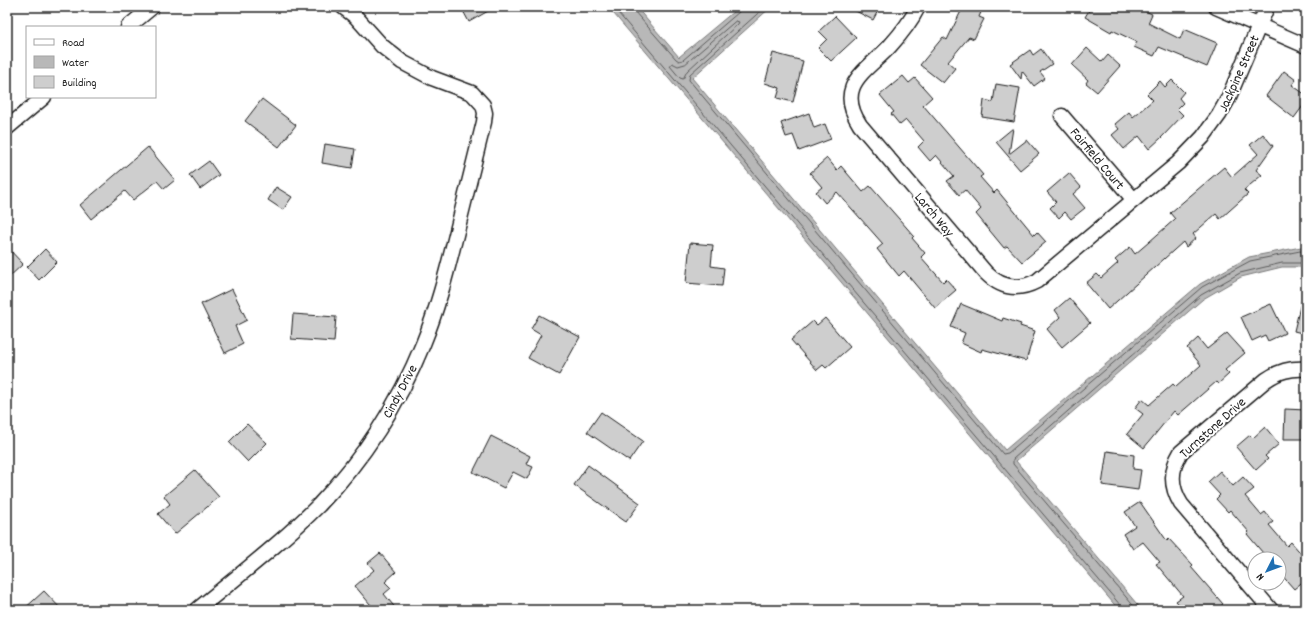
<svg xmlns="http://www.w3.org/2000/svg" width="1313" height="617" font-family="Dekko,sans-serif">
  <rect width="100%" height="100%" fill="#fff"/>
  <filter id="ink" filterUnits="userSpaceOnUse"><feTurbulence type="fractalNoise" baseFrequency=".025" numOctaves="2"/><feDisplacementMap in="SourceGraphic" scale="8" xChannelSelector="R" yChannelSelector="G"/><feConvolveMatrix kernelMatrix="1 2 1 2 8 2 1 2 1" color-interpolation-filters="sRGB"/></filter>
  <g filter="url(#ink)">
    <path fill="#b8b8b8" stroke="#7a7a7a" d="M 608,7 L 636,7 L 679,57 L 739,7 L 771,7 L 692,78 L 1005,450 L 1200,284 L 1249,257 L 1301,247 L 1306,248 L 1306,267 L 1282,267 L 1241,277 L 1203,299 L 1016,461 L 1142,610 L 1119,610 Z"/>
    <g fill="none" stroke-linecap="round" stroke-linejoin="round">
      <path stroke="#5a5a5a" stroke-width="1" d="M 613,7 L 1121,606 L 1122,610
        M 633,7 L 634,11 L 676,59 L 679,61 L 683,60 L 739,12 L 741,7
        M 765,7 L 690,74 L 689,80 L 1003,454 L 1008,453 L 1202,287 L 1250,261 L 1300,251 L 1306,252
        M 736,21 L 739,22 L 738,24 L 687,71 L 683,79 L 680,78 L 670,66 L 672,63 L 678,66 L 685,64 Z
        M 1137,610 L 1013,464 L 1013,459 L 1201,295 L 1240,273 L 1282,263 L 1306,263"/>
    </g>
    <path fill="#cecece" stroke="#1c1c1c" d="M 461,7 L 495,7 L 469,22 Z
      M 848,7 L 880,7 L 873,20 Z
      M 963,7 L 983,7 L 979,17 L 984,19 L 974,39 L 969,37 L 948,62 L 955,68 L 943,83 L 920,65 L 943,37 L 947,40 Z
      M 1091,7 L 1136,7 L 1152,14 L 1148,23 L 1180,39 L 1184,29 L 1217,43 L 1207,67 L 1159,47 L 1154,56 L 1134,47 L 1137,42 L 1112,30 L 1111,32 L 1085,17 Z
      M 835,16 L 856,38 L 831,61 L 818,48 L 827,39 L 819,31 Z
      M 1087,48 L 1102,62 L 1108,55 L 1120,66 L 1097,92 L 1086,83 L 1088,80 L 1072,65 Z
      M 1041,49 L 1052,64 L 1040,72 L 1045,78 L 1034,86 L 1022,71 L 1021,79 L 1010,64 L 1030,50 L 1033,55 Z
      M 773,53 L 803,61 L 793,102 L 777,98 L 780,88 L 765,83 Z
      M 1284,71 L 1296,80 L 1292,85 L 1306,95 L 1306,102 L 1294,118 L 1266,96 Z
      M 903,76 L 909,83 L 915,78 L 932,97 L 923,105 L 983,175 L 980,177 L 994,193 L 997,190 L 1034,235 L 1037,232 L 1046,242 L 1022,262 L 1007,246 L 1004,248 L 976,214 L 981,209 L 965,190 L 959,195 L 947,181 L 954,176 L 936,155 L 930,161 L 918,147 L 924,141 L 906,120 L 900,125 L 891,114 L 894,112 L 880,95 Z
      M 1172,80 L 1184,92 L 1179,98 L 1183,103 L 1177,109 L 1183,115 L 1161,138 L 1149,149 L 1139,136 L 1124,149 L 1112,135 L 1119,129 L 1115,124 L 1129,112 L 1133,117 L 1153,100 L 1147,94 L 1160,81 L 1165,87 Z
      M 996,84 L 1020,88 L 1014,122 L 982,117 L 984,100 L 993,102 Z
      M 262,99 L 296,125 L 279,147 L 245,121 Z
      M 809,113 L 814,128 L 825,124 L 831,139 L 799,151 L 793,135 L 786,137 L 781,123 Z
      M 1013,128 L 1009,154 L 1027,140 L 1039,154 L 1020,170 L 996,142 Z
      M 1263,134 L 1273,146 L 1256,170 L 1262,175 L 1244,190 L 1248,194 L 1220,219 L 1216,214 L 1193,234 L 1196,238 L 1186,247 L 1183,242 L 1108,309 L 1086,283 L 1097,274 L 1101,278 L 1118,263 L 1115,260 L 1130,247 L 1135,254 L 1149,242 L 1175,219 L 1170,213 L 1224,167 L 1232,177 L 1258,154 L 1250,145 Z
      M 325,144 L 355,149 L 352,168 L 322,163 Z
      M 148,147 L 175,180 L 164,189 L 157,181 L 133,200 L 125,191 L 91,219 L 80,205 Z
      M 827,158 L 837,170 L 841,166 L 863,192 L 870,186 L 914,236 L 912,238 L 925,253 L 921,257 L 943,282 L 946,279 L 956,290 L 935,308 L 904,271 L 899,276 L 877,249 L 883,244 L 837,192 L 825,203 L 816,192 L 822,187 L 810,173 Z
      M 209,161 L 219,175 L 200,189 L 190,175 Z
      M 1069,173 L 1081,187 L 1073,194 L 1085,208 L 1071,219 L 1065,212 L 1059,218 L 1050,208 L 1056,202 L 1047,192 Z
      M 276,187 L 292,197 L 283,210 L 268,200 Z
      M 690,243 L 713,245 L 711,266 L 724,268 L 722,286 L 686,283 Z
      M 7,247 L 23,264 L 7,279 Z
      M 45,249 L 57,262 L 39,280 L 27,267 Z
      M 232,289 L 247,320 L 235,326 L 243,344 L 225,353 L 201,304 Z
      M 1069,298 L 1090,323 L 1062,347 L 1047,329 L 1060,317 L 1055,310 Z
      M 1302,298 L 1306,298 L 1306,334 L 1294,331 Z
      M 961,304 L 1002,321 L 1003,318 L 1021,324 L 1020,326 L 1035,331 L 1026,361 L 982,349 L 981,352 L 961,343 L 965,333 L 951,327 Z
      M 1271,304 L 1285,333 L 1268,341 L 1265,335 L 1252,341 L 1241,317 Z
      M 293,314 L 336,317 L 334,342 L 291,339 Z
      M 539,315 L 580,337 L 559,375 L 528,358 L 541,335 L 531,329 Z
      M 825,318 L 850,347 L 826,368 L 823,365 L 817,370 L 791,340 L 813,321 L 817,325 Z
      M 1227,333 L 1245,353 L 1225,370 L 1229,374 L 1218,384 L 1216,382 L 1178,415 L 1174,411 L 1144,448 L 1127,434 L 1143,414 L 1135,408 L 1142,399 L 1149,405 L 1173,384 L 1176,387 L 1201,365 L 1187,348 L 1198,338 L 1207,349 Z
      M 1285,409 L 1306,410 L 1306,439 L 1284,439 Z
      M 601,412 L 643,441 L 629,461 L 587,432 Z
      M 247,424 L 267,443 L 248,462 L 229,442 Z
      M 1265,427 L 1279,444 L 1265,456 L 1268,459 L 1256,470 L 1236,447 L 1250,435 L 1253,438 Z
      M 491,436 L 530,456 L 526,464 L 533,467 L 527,479 L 513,472 L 504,488 L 473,472 Z
      M 1107,451 L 1134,455 L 1133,469 L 1141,470 L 1138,490 L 1102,485 Z
      M 588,465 L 640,503 L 626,522 L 574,485 Z
      M 195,470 L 219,497 L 175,534 L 158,514 L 170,504 L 164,496 Z
      M 1220,471 L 1233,486 L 1243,477 L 1254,489 L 1245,496 L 1261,515 L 1265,512 L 1273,522 L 1269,525 L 1287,546 L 1291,542 L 1306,559 L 1306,579 L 1294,589 L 1279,572 L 1279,559 L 1268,559 L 1247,534 L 1249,532 L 1230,510 L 1228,512 L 1216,499 L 1220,495 L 1208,482 Z
      M 1140,502 L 1167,541 L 1169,539 L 1193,565 L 1191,567 L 1223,604 L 1216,610 L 1184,610 L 1176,601 L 1183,596 L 1156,564 L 1160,562 L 1143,542 L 1133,549 L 1123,534 L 1135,526 L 1125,512 Z
      M 380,553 L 396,572 L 385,582 L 391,588 L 384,594 L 397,610 L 375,610 L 355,586 L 374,570 L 368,563 Z
      M 44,591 L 62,610 L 23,610 Z"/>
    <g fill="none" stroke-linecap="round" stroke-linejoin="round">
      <defs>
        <path id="minor" d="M 918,7 C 911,21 900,35 890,46 C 867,71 834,85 860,125 L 986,273 C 1001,288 1018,291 1037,281 L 1178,163 L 1203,137 L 1219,115 L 1228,99 L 1267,7
          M 1216,7 L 1306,46
          M 128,27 L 152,7
          M 1062,116 L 1134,200
          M 7,128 L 44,97
          M 197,610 C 238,576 281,543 319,505 C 363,459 399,403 423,344 C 437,310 446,275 455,239 C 465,200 474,161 484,122 L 485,113 L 483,105 L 472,93 L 432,78 L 402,62 L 382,46 L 356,17 L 343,7
          M 1271,610 L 1181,504 C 1170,486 1170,470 1181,452 L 1266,380 C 1279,371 1290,368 1306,369"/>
      </defs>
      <use href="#minor" stroke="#1c1c1c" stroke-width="17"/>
      <use href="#minor" stroke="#fff" stroke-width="14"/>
    </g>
  </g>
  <g text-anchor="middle" stroke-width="4" stroke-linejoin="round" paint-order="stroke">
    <g font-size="14" fill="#1c1c1c" stroke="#fff">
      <text transform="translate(1238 73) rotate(-66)" y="5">Jackpine Street</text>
      <text transform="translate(1098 158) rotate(50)" y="5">Fairfield Court</text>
      <text transform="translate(935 214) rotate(50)" y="5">Larch Way</text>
      <text transform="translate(399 391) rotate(-62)" y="5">Cindy Drive</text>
      <text transform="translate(1212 427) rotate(-42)" y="5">Turnstone Drive</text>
    </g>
  </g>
  <rect width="1313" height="617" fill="none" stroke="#fff" stroke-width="24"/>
  <rect x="12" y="12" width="1289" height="593" fill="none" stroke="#1c1c1c" stroke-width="1.5" filter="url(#ink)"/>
  <rect x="26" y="26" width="130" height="72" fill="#ffffff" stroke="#a4a4a4"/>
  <rect x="34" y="39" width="20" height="6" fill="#ffffff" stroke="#a4a4a4"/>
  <text x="62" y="46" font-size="12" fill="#1c1c1c">Road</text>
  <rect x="34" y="56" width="20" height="12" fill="#b8b8b8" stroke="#a4a4a4"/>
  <text x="62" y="66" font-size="12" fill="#1c1c1c">Water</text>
  <rect x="34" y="76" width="20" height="12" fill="#cecece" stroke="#a4a4a4"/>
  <text x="62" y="86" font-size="12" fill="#1c1c1c">Building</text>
  <g transform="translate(1267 571) rotate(228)"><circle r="19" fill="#ffffff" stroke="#a4a4a4"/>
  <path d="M0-3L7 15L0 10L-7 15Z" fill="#1f6fb2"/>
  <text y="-6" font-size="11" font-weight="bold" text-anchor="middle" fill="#1c1c1c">N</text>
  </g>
</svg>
